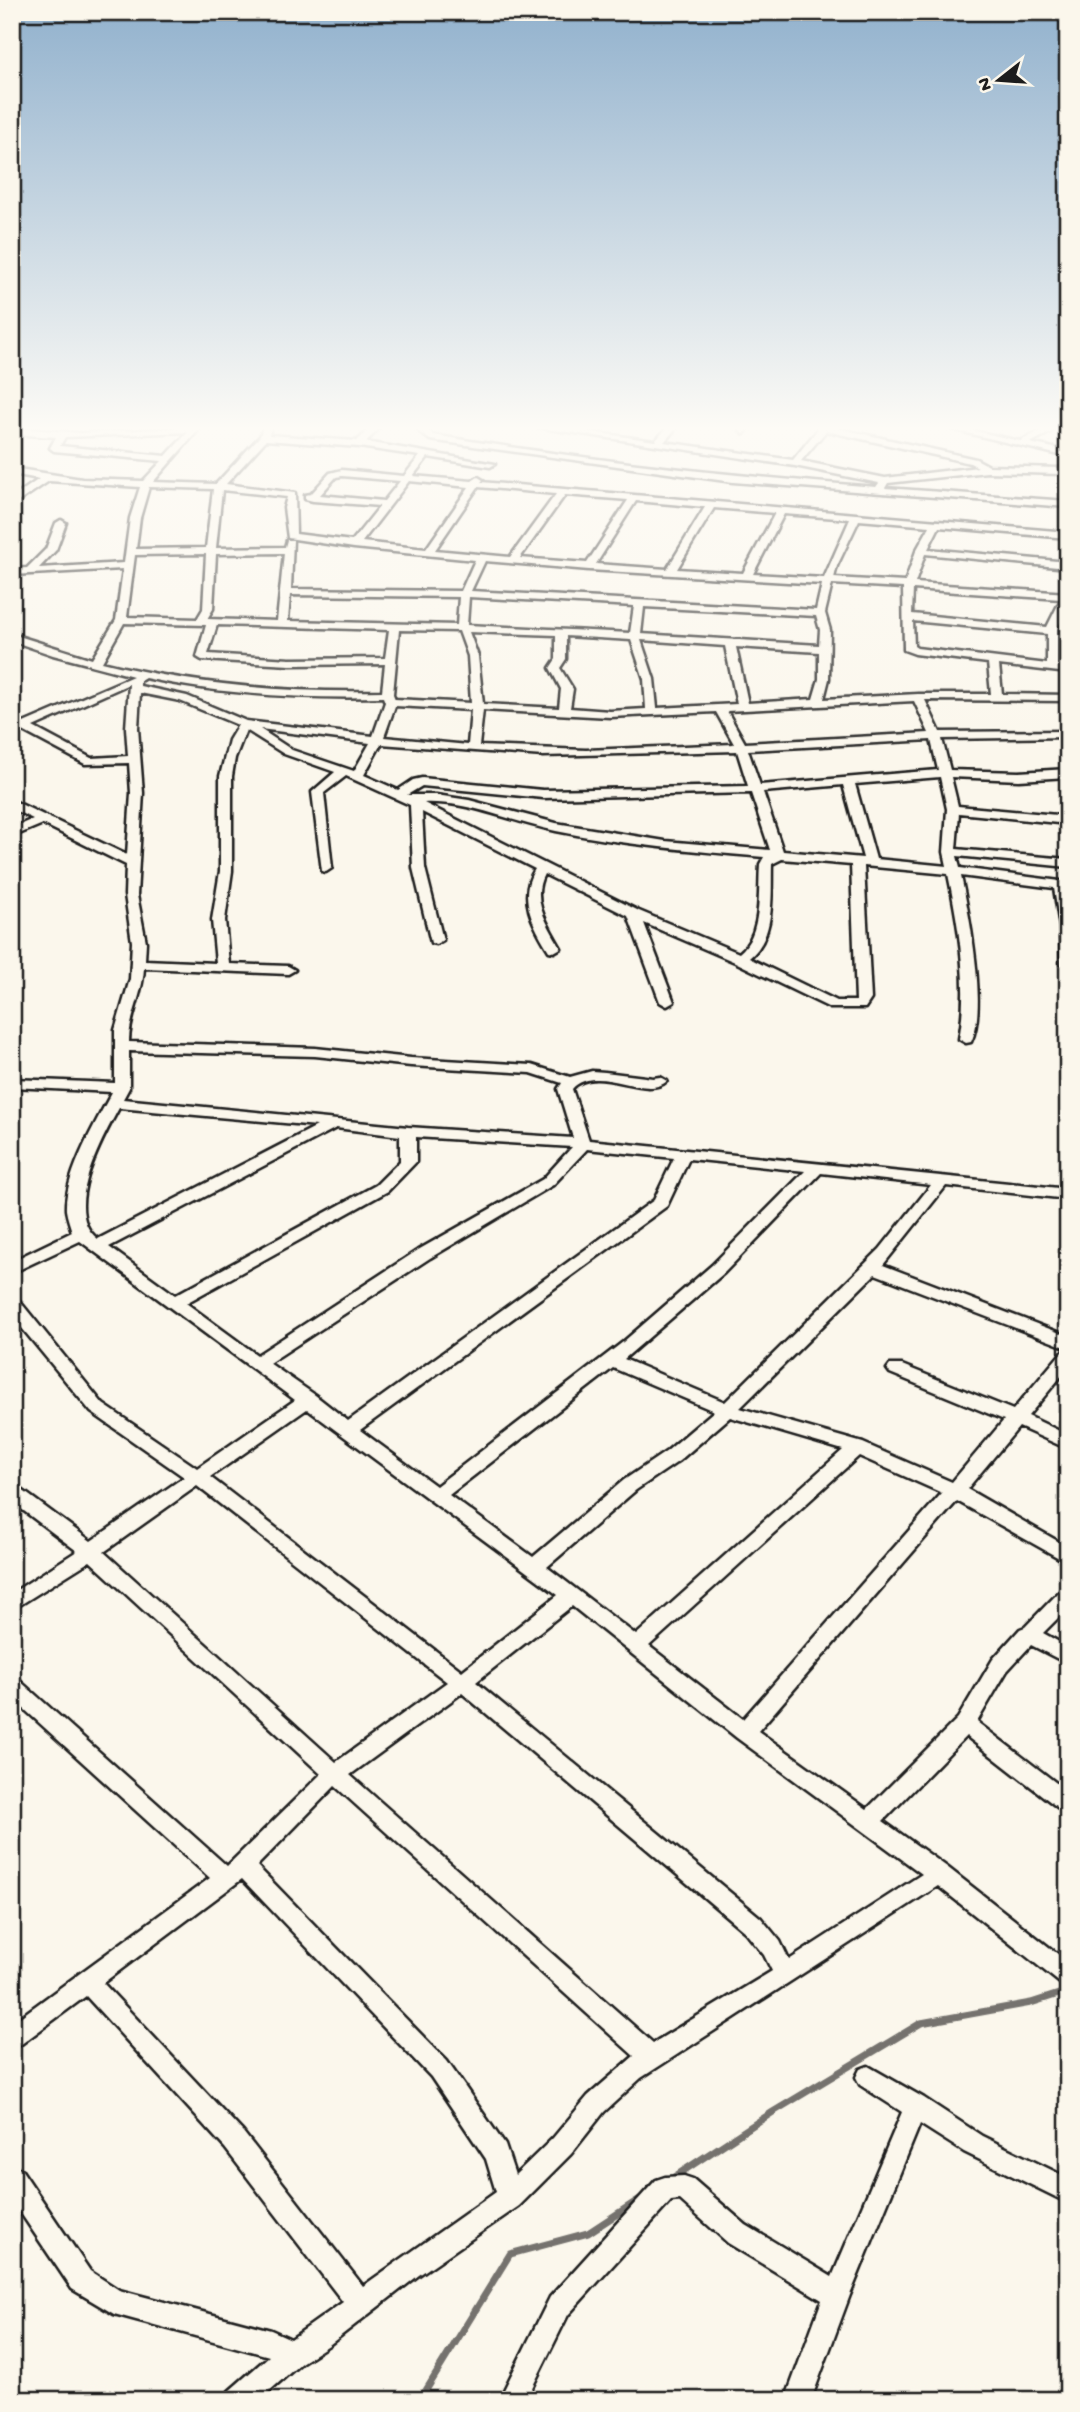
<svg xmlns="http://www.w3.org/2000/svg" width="1080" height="2412" font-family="'Gochi Hand',sans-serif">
  <rect width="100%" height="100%" fill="#fbf7ec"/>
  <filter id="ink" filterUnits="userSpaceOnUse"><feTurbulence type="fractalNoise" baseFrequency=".0143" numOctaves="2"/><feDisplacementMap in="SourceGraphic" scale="14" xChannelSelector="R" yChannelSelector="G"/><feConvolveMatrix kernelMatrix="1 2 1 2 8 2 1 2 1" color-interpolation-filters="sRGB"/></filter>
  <g filter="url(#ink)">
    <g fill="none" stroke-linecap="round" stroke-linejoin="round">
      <path stroke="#74726e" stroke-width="7" d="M 671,2179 L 773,2112 L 921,2023 L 1031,2003 L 1068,1991
        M 420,2400 L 510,2254 L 588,2233 L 640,2199"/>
      <defs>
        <path id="street" d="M 201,427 L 153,482 L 216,484 L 260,436 L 263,427 L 271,427 L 269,435 L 357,441 L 371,427 L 380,427 L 366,442 L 495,464 L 490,467 L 428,457 L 413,476 L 472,481 L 478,477 L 483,480 L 481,482 L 1068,532 L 1068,538 L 939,527 L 928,549 L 1068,562 L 1068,568 L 925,554 L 915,583 L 1068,593 L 1068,606 L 1057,629 L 1057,665 L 1068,667 L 1068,673 L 999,665 L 1002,694 L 1068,695 L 1068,701 L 925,700 L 940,732 L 1068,731 L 1068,737 L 942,739 L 950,770 L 1019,772 L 1068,769 L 1068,777 L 1019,780 L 951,777 L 958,806 L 1068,816 L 1068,824 L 959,813 L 956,849 L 1068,859 L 1068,867 L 957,856 L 960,868 L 1068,882 L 1068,968 L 1061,964 L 1060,927 L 1054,888 L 961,876 C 969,914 988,1008 971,1042 L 966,1043 L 959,1039 C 969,986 959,927 948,874 L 864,866 L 871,999 L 865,1008 L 830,1008 L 735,962 L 644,923 L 674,1002 L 667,1006 L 660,1002 L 628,916 L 544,874 C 530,900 548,925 561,948 L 554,952 L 549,951 C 533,925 517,897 535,869 L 422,812 L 425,868 L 443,940 L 436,944 L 431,943 L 413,868 L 410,805 L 346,776 L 324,793 L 332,868 L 326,872 L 322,871 L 312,792 L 335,772 L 284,754 L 246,730 L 235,758 L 232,776 L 232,871 L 225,920 L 229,964 L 288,966 L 295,970 L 288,974 L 144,968 C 143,994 129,1017 129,1042 L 315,1048 L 411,1058 L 532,1065 L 570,1077 L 592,1071 L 605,1072 L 653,1078 L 660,1077 L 667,1081 C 646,1101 596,1062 572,1089 L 589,1140 L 1068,1189 L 1068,1199 L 946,1186 L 883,1265 L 1068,1336 L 1068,1348 L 875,1274 L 740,1408 L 863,1443 L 952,1482 L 1004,1420 L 890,1373 L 887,1369 L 890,1365 L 902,1365 L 1013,1410 L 1062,1352 L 1068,1350 L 1068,1368 L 1028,1416 L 1068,1435 L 1068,1449 L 1019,1427 L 967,1489 L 1068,1547 L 1068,1563 L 957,1501 L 758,1731 L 867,1809 L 958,1718 L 993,1659 L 1020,1629 L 1025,1627 L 1061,1590 L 1068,1588 L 1068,1608 L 1043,1633 L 1068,1647 L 1068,1664 L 1031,1645 L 1007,1671 L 977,1722 L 1068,1792 L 1068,1813 L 1061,1810 L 966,1736 L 883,1821 L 947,1867 L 1068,1962 L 1068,1986 L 1060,1983 L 938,1886 L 641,2078 L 604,2112 L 571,2154 L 519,2206 L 419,2275 L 329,2345 L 301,2363 L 259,2400 L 225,2400 L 229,2391 L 269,2356 L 114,2314 L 72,2289 L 12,2200 L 12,2166 L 21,2169 L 90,2271 L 119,2290 L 271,2330 L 291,2339 L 343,2302 L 225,2148 L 86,1996 L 20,2045 L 12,2048 L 12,2023 L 210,1878 L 12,1698 L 12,1678 L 19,1680 L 227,1866 L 321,1774 L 90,1561 L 12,1610 L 12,1593 L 77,1551 L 12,1502 L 12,1485 L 18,1487 L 91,1541 L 184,1477 L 91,1412 L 12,1316 L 12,1298 L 18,1299 L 103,1404 L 197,1468 L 295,1400 L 80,1241 L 12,1273 L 12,1261 L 72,1232 C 70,1225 67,1217 66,1210 C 64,1176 96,1122 112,1092 L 12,1087 L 12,1079 L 115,1083 L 115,1030 L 130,979 L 132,942 L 125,895 L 126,865 L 43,824 L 12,837 L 12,828 L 33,819 L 12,809 L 12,800 L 127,855 L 131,793 L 129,763 L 85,764 L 23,731 L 12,735 L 12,728 L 133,676 L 53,655 L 12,641 L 12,634 L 92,659 L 116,620 L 123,569 L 12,575 L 12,569 L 27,568 L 46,549 L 56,523 L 61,520 L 66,523 L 56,550 L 39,568 L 124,563 L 130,518 L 140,487 L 49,481 L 12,506 L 12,498 L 39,479 L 12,474 L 12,468 L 82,479 L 143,481 L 162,461 L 54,451 L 50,448 L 56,437 L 12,434 L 12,428 L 81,433 ZM 188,432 L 166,456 L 60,446 L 65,437 ZM 266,440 L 359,447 L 420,456 L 404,476 L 342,470 L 330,473 L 311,494 L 305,495 L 305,499 L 313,501 L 380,506 L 352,541 L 296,534 L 295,493 L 226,484 ZM 342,476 L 400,481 L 384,501 L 320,495 L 336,477 ZM 409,481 L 469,487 L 426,549 L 362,542 ZM 149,487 L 213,489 L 206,548 L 136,549 L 140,518 ZM 478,487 L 556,494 L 510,557 L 435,550 ZM 222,490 L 287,497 L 284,508 L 288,538 L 354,548 L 475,560 L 461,591 L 291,589 L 293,540 L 287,540 L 285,547 L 216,548 ZM 565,495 L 628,500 L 587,563 L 520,558 ZM 636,501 L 705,507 L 667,569 L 596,564 ZM 714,508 L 775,513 L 743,573 L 677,569 ZM 784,514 L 850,519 L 824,578 L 753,574 ZM 859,520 L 930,526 L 916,551 L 905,582 L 834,578 L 837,566 ZM 284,553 L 277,621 L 207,619 L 213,609 L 216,554 ZM 206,554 L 203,609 L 197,619 L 127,617 L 135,555 ZM 485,561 L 589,570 L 822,584 L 816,610 L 471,591 ZM 832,584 L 903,588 L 904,650 L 915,654 L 988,663 L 991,694 L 918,694 L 824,699 L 829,679 L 830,630 L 825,613 ZM 913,589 L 1061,599 L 1047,627 L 912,614 ZM 290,595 L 459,597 L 457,625 L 288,621 ZM 469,597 L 634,606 L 630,633 L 467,625 ZM 644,607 L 816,616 L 820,630 L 819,645 L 641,634 ZM 913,621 L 1047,634 L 1047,664 L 917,648 L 914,646 ZM 124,623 L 206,625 L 197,657 L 202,660 L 290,665 L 385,664 L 382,691 C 287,693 193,685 102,662 ZM 217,625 L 389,630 L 385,658 L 290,659 L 208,654 ZM 399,630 L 459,631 L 468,656 L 471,703 L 395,699 L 393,694 ZM 469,632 L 556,635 L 556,659 L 550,668 L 561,689 L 559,708 L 483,704 L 478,656 ZM 566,636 L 631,640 L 644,679 L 646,709 L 610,711 L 570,708 L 573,689 L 560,668 L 566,659 ZM 641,640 L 725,646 L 737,704 L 657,708 L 654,679 ZM 736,647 L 819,652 L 819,679 L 813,699 L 748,703 ZM 145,678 C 223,695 303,699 383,697 L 385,702 L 373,736 L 246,721 L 187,696 L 140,686 L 140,681 ZM 129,684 L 126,728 L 128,756 L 91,758 L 33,727 ZM 140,693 L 180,701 L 238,725 L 229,740 L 220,776 L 220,871 L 212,920 L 216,963 L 145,960 L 146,942 L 137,895 L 143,793 L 138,728 ZM 914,701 L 929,733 L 745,743 L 727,711 ZM 395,706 L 471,710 L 468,745 L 384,737 ZM 483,710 L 610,717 L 716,712 L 734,744 L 586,750 L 479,746 ZM 260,729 L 370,743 L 354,771 L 292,750 ZM 931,740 L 938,770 L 760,785 L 748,750 ZM 381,744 L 543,756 L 737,751 L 748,786 L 543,790 L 422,778 L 413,780 L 398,790 L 364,775 ZM 940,777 L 947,809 L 944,852 L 947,866 L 876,859 L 855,784 ZM 843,785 L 863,858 L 783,851 L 763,792 ZM 422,786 L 543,798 L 751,793 L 770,850 L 665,841 L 556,823 L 469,800 L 436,795 L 407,795 ZM 424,803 C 469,801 512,822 556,831 C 625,845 694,851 764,857 L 760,864 C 758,892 763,934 739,953 L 639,911 ZM 782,859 L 851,865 L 856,1001 L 837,1001 L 749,958 C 776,937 771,894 772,864 ZM 129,1051 L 315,1056 L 411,1066 L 531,1073 L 562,1083 L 558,1089 L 573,1138 L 408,1127 L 123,1099 L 129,1088 ZM 119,1108 L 317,1126 L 98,1239 C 61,1212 102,1139 119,1108 ZM 336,1128 L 400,1136 L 400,1161 L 376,1185 L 175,1295 L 109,1247 ZM 416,1137 L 572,1147 L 543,1179 L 418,1250 L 257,1355 L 186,1303 L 388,1191 L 416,1162 ZM 587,1149 L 674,1158 L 654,1200 L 348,1421 L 315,1395 L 269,1363 L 430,1258 L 553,1185 ZM 689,1159 L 805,1171 L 712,1265 L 623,1342 L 436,1486 L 360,1430 L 667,1206 ZM 821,1173 L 931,1185 L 880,1249 L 725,1402 L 624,1359 L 724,1273 ZM 613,1368 L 714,1411 L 667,1451 L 624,1480 L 533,1557 L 449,1495 ZM 307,1409 L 558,1595 L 462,1671 L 210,1477 ZM 730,1417 L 843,1450 L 636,1635 L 547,1567 L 636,1490 L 679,1461 ZM 859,1456 L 942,1493 L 743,1719 L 649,1646 ZM 197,1486 L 447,1682 L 336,1762 L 104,1552 ZM 572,1606 L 737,1738 L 922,1874 L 789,1960 L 780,1941 L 761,1918 L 476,1682 ZM 462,1693 L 745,1932 L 764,1955 L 772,1971 L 653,2043 L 350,1775 ZM 335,1786 L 634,2056 L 588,2096 L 553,2138 L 515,2175 L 505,2145 L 447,2061 L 257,1866 ZM 242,1879 L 431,2077 L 486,2159 L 496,2192 L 363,2286 L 243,2132 L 103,1983 Z
          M 418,427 L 424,427 L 433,435 C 580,459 727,476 876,487 L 879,483 L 795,466 L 535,427 L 557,427 L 655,441 L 668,427 L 677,427 L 664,442 L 793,460 L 818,429 L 817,427 L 832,427 L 976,459 L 989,466 L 1058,468 L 1068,463 L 1068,470 L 1060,474 L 987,472 L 888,483 L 885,488 L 1068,501 L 1068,507 L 733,482 L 430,440 L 418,431 ZM 826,431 L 970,463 L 978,467 L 885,478 L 801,461 Z
          M 742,427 L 750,427 L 744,434 L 740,431 Z
          M 942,427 L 957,427 L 1020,441 L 1049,427 L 1060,427 L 1030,443 L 1068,451 L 1068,457 Z
          M 868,2066 L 924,2098 L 982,2136 L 1068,2178 L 1068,2203 L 964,2152 L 920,2124 L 850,2295 L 811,2400 L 785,2400 L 822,2300 L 728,2243 L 680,2200 L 671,2201 L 568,2315 L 526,2400 L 499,2400 L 550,2297 L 656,2180 L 665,2177 L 684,2176 L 693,2179 L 746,2225 L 832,2277 L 902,2112 L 860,2085 L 856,2077 L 860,2069 Z"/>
      </defs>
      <use href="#street" stroke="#1c1c1c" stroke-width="5"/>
      <use href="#street" fill="#fbf7ec" fill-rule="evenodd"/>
    </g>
  </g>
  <linearGradient id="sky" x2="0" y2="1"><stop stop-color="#91b1cd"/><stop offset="0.56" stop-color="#fdfbf6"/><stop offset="1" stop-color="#fdfbf6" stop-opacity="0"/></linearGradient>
  <rect width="1080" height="765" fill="url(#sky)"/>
  <rect width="1080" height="2412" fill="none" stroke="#fbf7ec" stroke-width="42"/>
  <rect x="21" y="21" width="1038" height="2370" fill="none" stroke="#1c1c1c" stroke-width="2.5" filter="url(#ink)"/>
  <g transform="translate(999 80) rotate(253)" stroke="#fbf7ec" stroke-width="5" paint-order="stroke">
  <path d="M0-5L12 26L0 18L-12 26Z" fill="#1c1c1c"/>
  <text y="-10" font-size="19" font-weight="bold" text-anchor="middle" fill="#1c1c1c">N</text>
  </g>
</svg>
